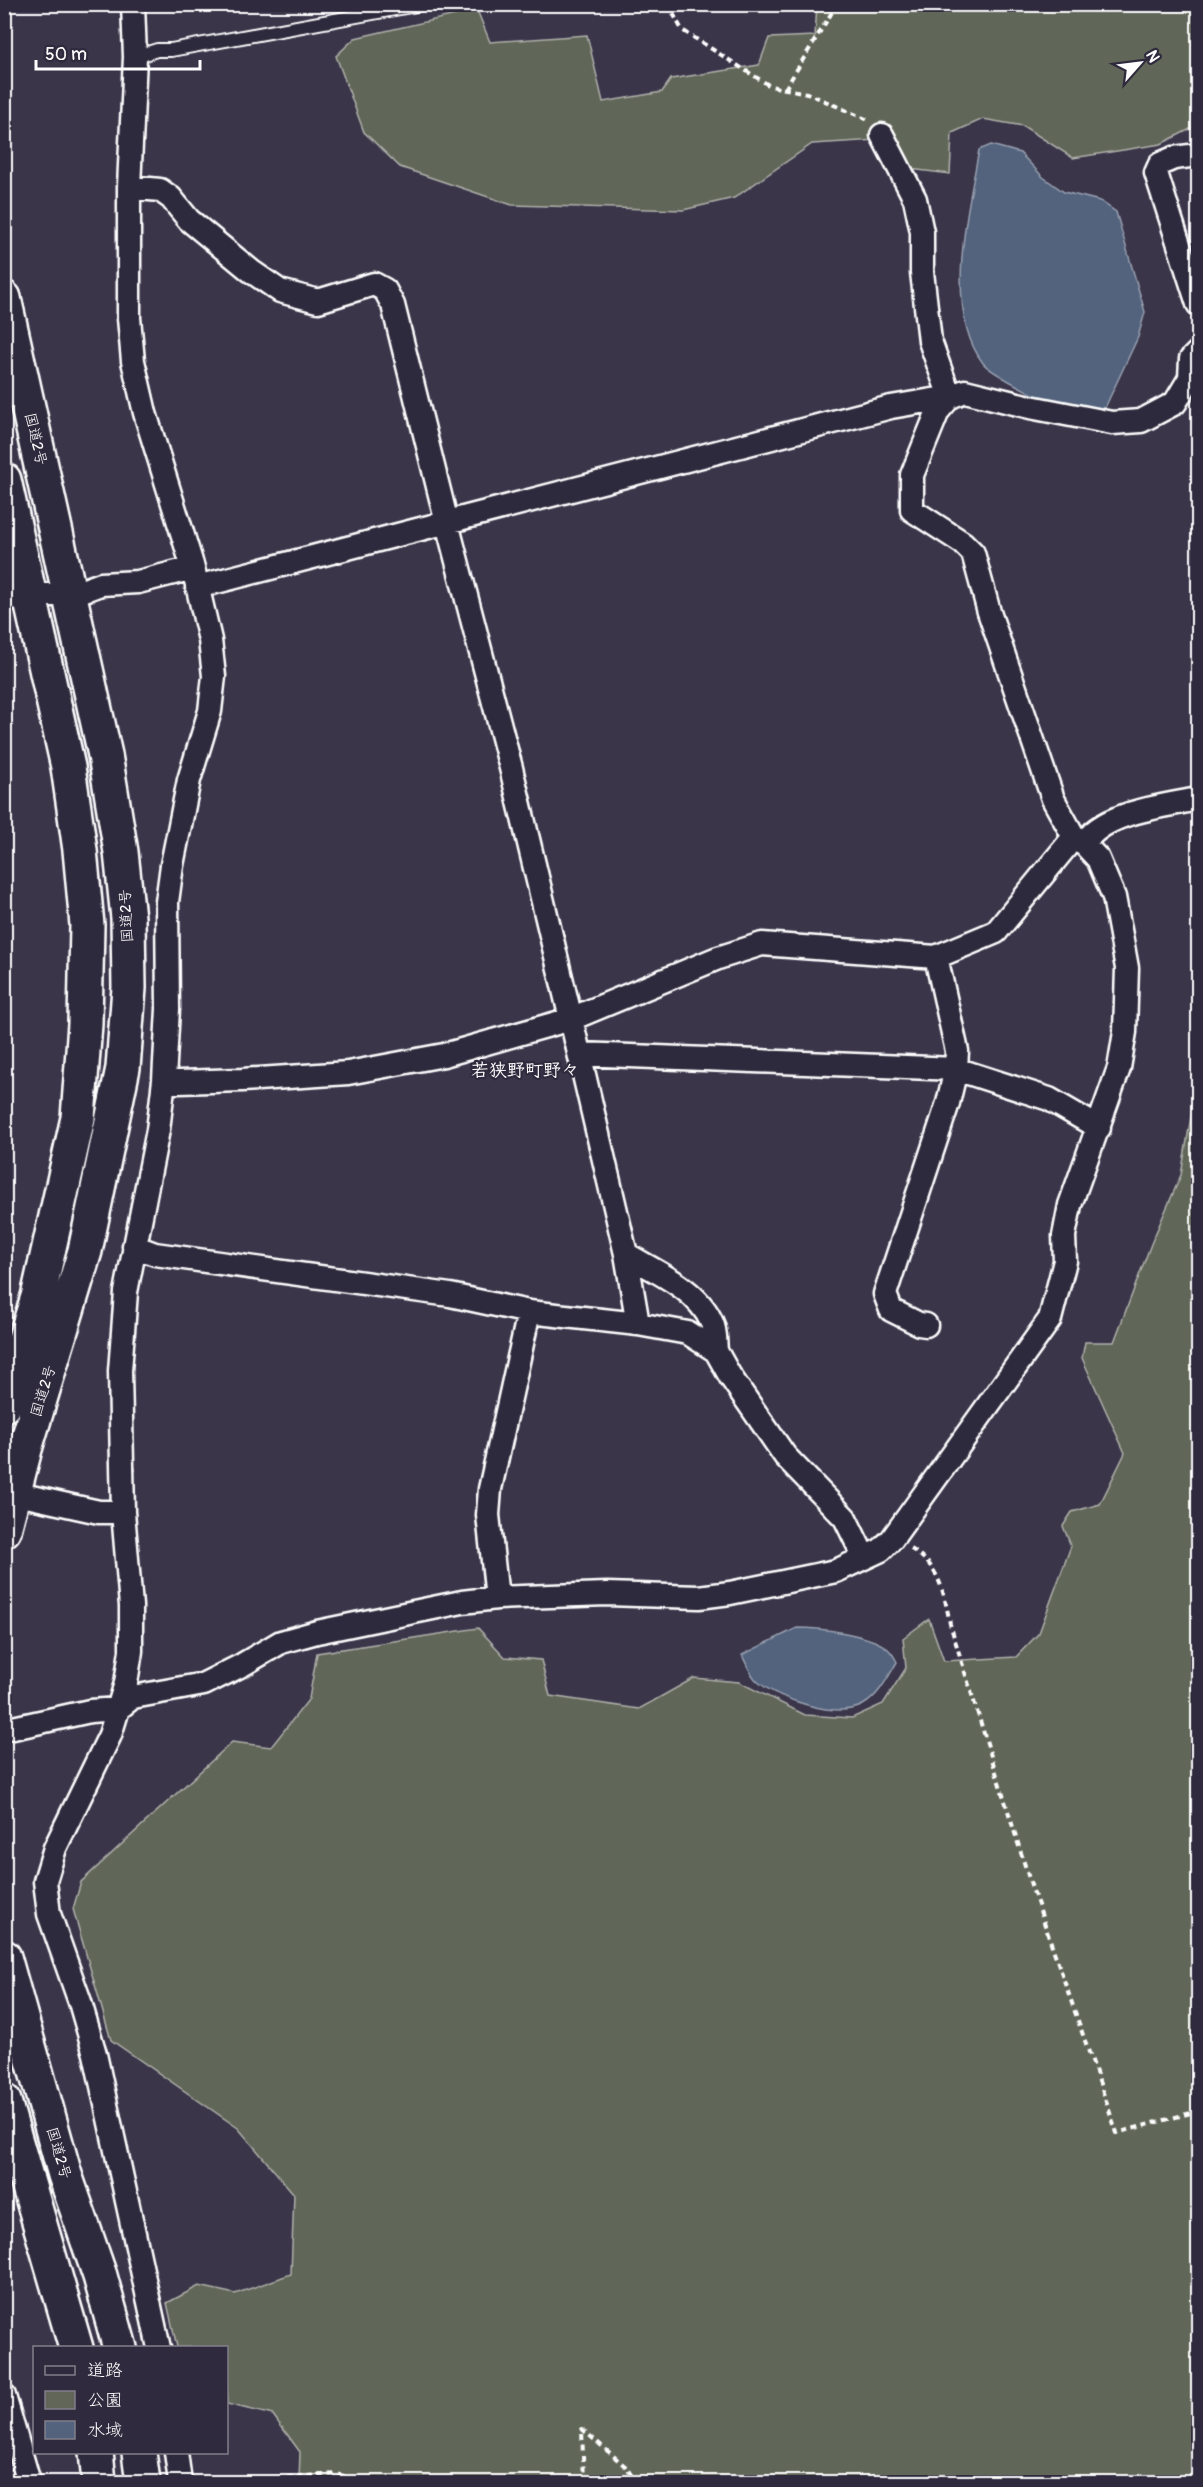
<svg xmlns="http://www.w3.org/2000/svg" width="1203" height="2487" font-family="Pangolin,'Klee One',sans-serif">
  <rect width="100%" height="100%" fill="#3b354a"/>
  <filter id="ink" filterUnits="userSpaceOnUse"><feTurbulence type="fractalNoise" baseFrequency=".0167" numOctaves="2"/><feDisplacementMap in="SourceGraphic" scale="12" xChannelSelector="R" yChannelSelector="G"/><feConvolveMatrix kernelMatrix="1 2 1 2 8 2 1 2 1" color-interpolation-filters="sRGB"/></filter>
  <g filter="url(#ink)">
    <path fill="#616658" stroke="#b0b2ac" stroke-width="1.5" d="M 817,5 L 1198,5 L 1198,125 L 1161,144 L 1073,158 L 1023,126 L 983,119 L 952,133 L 950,174 L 910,169 L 893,139 L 812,144 L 734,198 L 683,210 L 512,205 L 400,167 L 364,132 L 336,56 L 355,38 L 477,10 L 490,42 L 587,35 L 603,102 L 662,92 L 671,79 L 759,65 L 769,38 L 815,36 Z
      M 1198,1076 L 1198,2482 L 299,2482 L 300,2452 L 273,2415 L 227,2404 L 226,2348 L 177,2347 L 167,2303 L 199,2286 L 235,2294 L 291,2274 L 294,2194 L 238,2128 L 111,2040 L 73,1909 L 81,1882 L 232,1742 L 271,1747 L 309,1699 L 317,1653 L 478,1628 L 505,1657 L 541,1660 L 550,1696 L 639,1709 L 694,1678 L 739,1682 L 805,1715 L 852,1718 L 883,1704 L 906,1668 L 903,1638 L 929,1619 L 944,1661 L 1016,1657 L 1039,1633 L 1071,1546 L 1063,1526 L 1072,1512 L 1100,1504 L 1125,1453 L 1082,1358 L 1085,1342 L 1114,1342 L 1151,1244 L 1181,1175 Z"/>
    <path fill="#53637d" stroke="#98a1b1" stroke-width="1.5" d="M 991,145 L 1020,153 L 1043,177 L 1064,192 L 1100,201 L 1116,212 L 1145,312 L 1138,337 L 1103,412 L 1035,400 L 1033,394 C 1022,388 990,372 983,363 C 943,311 968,209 979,150 Z
      M 797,1628 C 819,1628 873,1634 889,1650 C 892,1653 895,1658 897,1662 C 888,1677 879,1696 863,1705 C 837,1719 780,1700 758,1682 C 751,1676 746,1663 742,1655 Z"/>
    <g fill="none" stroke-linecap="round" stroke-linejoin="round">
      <defs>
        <path id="service" d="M 135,57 L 157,50 L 171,50 L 422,4"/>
        <path id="minor" d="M 133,4 L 135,57 L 129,187 L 129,318 L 133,361 L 145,413 L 193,568 L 210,640 L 214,676 L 210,711 L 189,780 L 172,865 L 167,902 L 168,1009 L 164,1080 L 158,1130 L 126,1292 L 120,1371 L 123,1512 L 131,1606 L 131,1651 L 126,1683 L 110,1735 L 55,1848 L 45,1881 L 49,1914 L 80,2002 L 95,2054 L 159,2348
          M 882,135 L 915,199 L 922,232 L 922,272 L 930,341 L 950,397
          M 1198,155 L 1174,158 L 1160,164 L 1156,173 L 1198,304
          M 129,187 L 160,190 L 171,198 L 189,220 L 251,271 L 280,291 L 318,301 L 374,284 L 385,290 L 393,305 L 447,523 L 511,768 L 571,1019 L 626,1254 L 638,1324
          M 197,587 L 891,407 L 950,397 L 965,391 L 1030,407 L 1112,423 L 1141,421 L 1175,403 L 1190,378 L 1191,359 L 1198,352
          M 4,599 L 30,595 L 71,595 L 101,584 L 138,582 L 193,568
          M 1084,844 C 1102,812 1165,806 1198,799
          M 580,1054 L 956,1069 L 1049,1099 L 1099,1128
          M 164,1080 L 179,1082 L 242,1080 L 348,1073 L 444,1055 L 571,1019 L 718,958 L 762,944 L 936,957 L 996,932 L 1074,837
          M 134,1246 L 155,1254 L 450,1295 L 529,1312 L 638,1324 L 688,1333 L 716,1351 L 730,1376 L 785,1456 L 845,1518 L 864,1557
          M 626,1254 C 656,1272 698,1289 712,1323 C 716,1331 715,1342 716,1351
          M 926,1325 L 919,1324 L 891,1310 L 885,1294 L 948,1103 L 956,1069 L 957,1051 L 936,957
          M 13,1493 L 99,1512 L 123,1512
          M 497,1598 L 488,1515 L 490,1489 L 529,1312
          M 13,1728 L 90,1711 L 118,1709 L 133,1697 L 204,1684 L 242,1665 L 281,1642 L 317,1632 L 462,1602 L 497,1598 L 607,1594 L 699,1597 L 730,1593 L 836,1571 L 881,1550 L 892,1539 L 1050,1319 L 1065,1261 L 1064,1236 L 1070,1205 L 1119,1068 L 1125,1032 L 1127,968 L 1114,897 L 1098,859 L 1084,844 L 1074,837 L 1053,799 L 989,612 L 973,553 L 963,543 L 912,510 L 912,475 L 938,411 L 950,397
          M 4,2396 L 29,2482
          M 176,2452 L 180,2482"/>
        <path id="trunk" d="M 4,298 L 105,755 L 121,852 L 128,918 L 129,988 L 123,1068 L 85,1251 L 25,1449 L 4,1530
          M 4,480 L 68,767 L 80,850 L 87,925 L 85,1024 L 78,1118 L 38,1297 L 4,1405
          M 4,1957 L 65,2175 L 100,2276 L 120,2348
          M 4,2101 L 76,2348
          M 96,2452 L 99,2482
          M 139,2452 L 143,2482"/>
      </defs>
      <use href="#service" stroke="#fff" stroke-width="16"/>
      <use href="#minor" stroke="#fff" stroke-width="27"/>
      <use href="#trunk" stroke="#fff" stroke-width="38"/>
      <path stroke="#fff" stroke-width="4" stroke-dasharray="6 4.5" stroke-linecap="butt" d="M 639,4 L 640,7 L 663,4
        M 668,4 L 682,30 L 770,86 L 807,93 L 868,120
        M 785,89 L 837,4
        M 911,1549 C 940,1566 944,1593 950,1624 L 1031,1885 L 1117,2133 L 1198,2111
        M 245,2482 L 262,2479 L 338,2474 L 360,2482
        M 584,2482 L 582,2429 L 625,2466 L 636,2482"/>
      <use href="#service" stroke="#2f2a3d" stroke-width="12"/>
      <use href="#minor" stroke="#2f2a3d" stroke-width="22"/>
      <use href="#trunk" stroke="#2f2a3d" stroke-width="33"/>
    </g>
  </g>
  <g text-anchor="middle" stroke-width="4.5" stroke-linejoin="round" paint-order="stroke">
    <g font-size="15" fill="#fff" stroke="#2f2a3d">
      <text transform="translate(36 439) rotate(77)" y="5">国道2号</text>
      <text transform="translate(126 916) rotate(-93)" y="5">国道2号</text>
      <text transform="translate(43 1391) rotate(-73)" y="5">国道2号</text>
      <text transform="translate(59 2153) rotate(74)" y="5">国道2号</text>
    </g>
    <g font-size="18" font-weight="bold" fill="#fff" stroke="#2f2a3d">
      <text x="525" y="1076">若狭野町野々</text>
    </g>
  </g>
  <rect width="1203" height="2487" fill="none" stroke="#2f2a3d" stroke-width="24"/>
  <rect x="12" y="12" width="1179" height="2463" fill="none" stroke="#fff" stroke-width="2" filter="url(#ink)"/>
  <rect x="33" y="2346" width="195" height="108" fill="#2f2a3d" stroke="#827f8b" stroke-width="1.5"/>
  <rect x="45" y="2366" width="30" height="9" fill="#2f2a3d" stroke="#827f8b" stroke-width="1.5"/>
  <text x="87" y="2376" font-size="18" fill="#ffffff">道路</text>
  <rect x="45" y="2391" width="30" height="18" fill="#616658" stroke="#827f8b" stroke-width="1.5"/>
  <text x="87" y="2406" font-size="18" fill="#ffffff">公園</text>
  <rect x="45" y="2421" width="30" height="18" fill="#53637d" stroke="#827f8b" stroke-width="1.5"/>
  <text x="87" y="2436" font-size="18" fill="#ffffff">水域</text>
  <g transform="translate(1140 63) rotate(62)" stroke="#2f2a3d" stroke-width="4.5" paint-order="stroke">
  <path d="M0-4.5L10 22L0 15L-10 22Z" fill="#ffffff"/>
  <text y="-9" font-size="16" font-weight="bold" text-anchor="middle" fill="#ffffff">N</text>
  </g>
  <path d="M36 60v9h164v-9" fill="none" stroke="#ffffff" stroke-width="3"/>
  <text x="45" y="60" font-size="18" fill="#ffffff" stroke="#2f2a3d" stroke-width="4.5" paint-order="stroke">50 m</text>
</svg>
